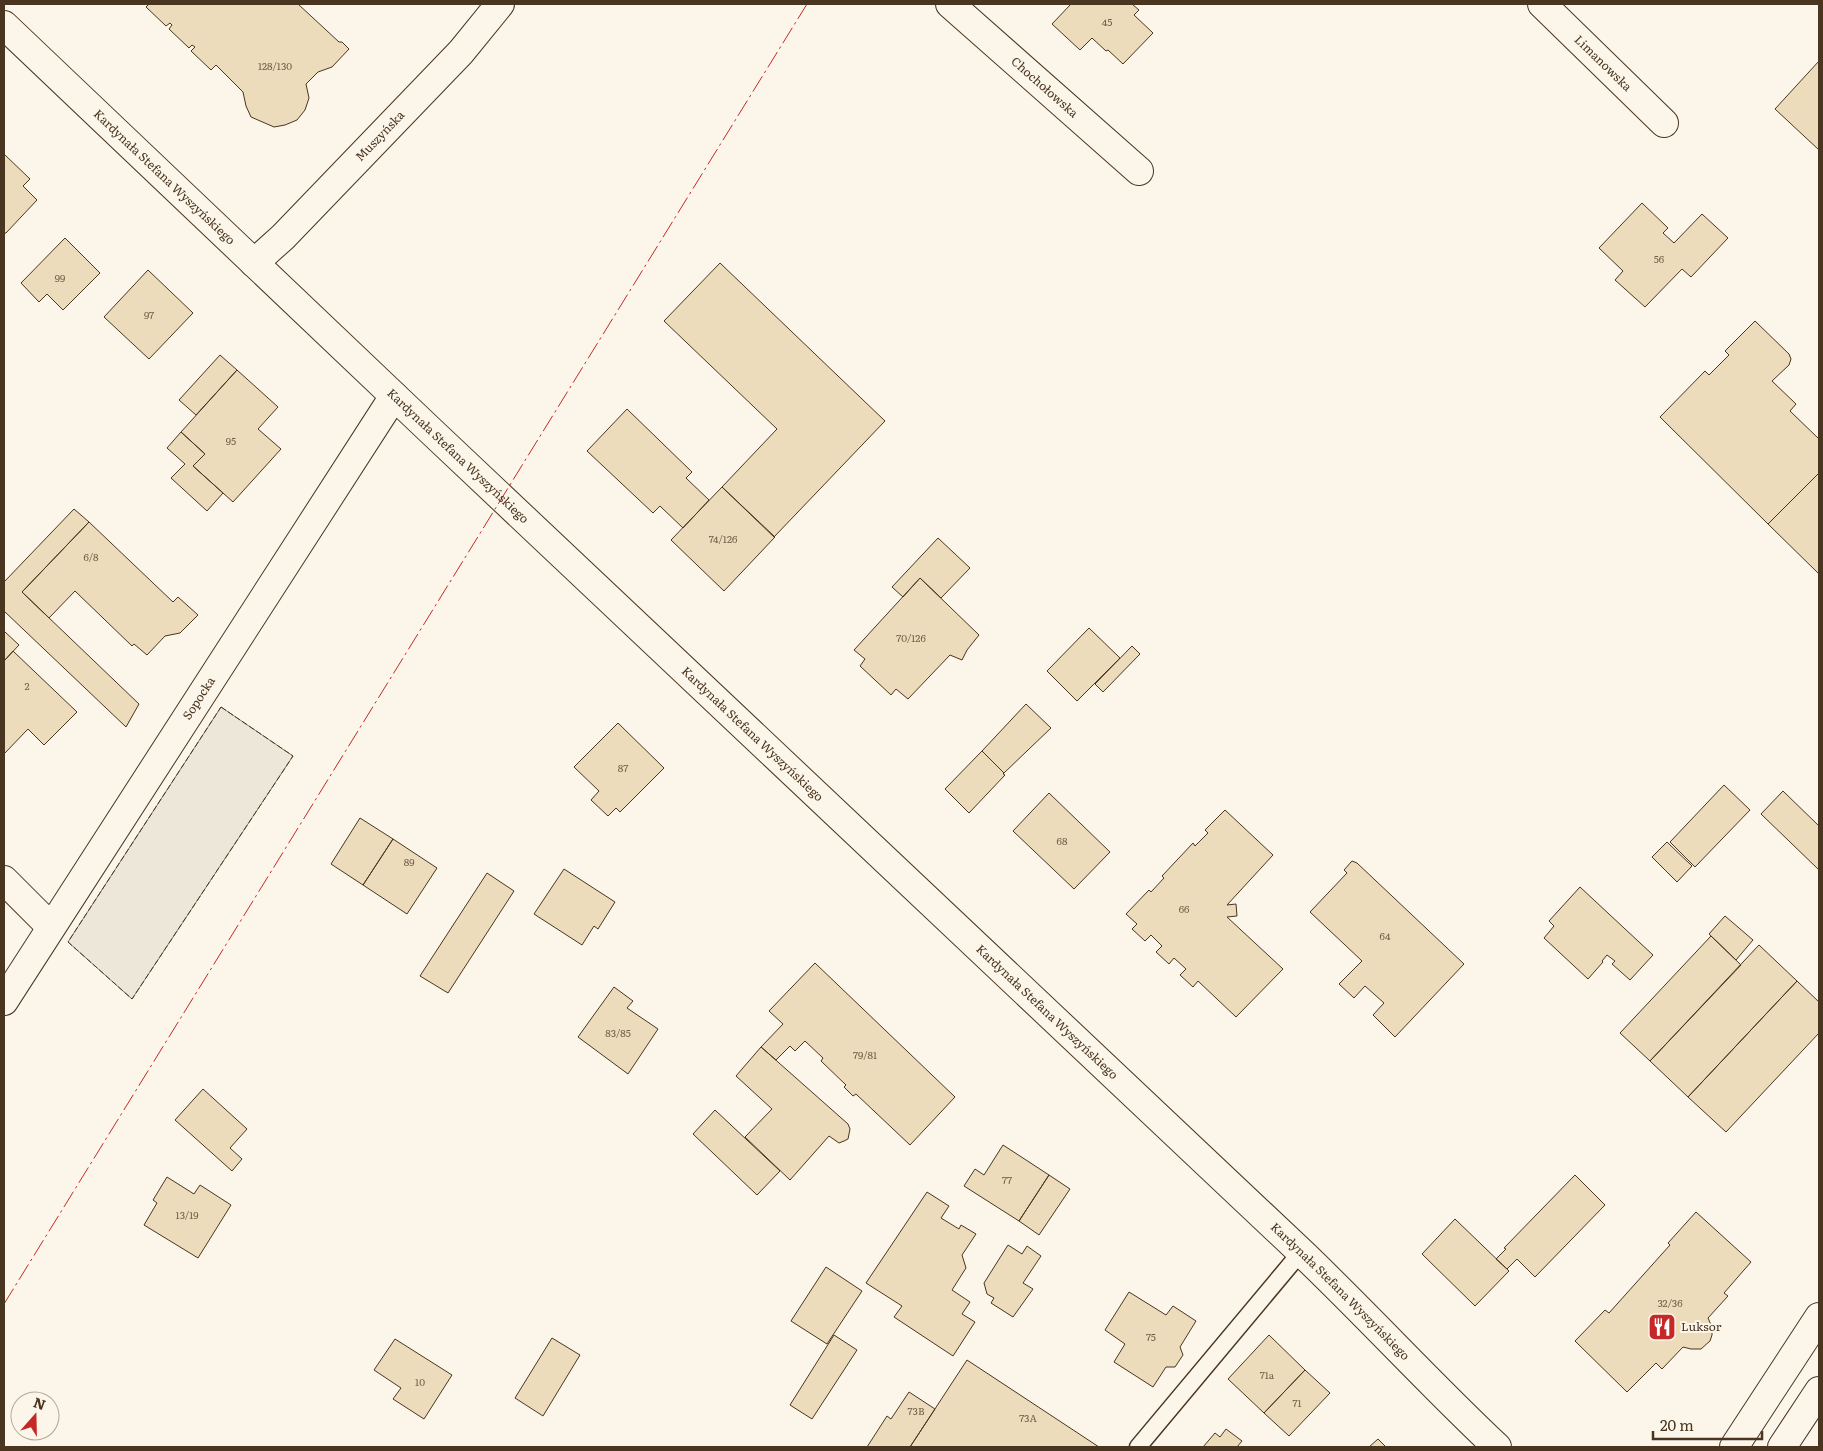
<svg xmlns="http://www.w3.org/2000/svg" width="1823" height="1451" font-family="Literata,serif">
  <rect width="100%" height="100%" fill="#fbf6e9"/>
  <path fill="#ede7d9" stroke="#887966" d="M 221,707 L 293,756 L 132,999 L 68,942 Z"/>
  <path fill="#ecdcbc" stroke="#4a3520" d="M 149,4 L 298,4 L 339,42 L 342,42 L 349,49 L 332,67 L 318,72 L 306,84 L 309,98 L 305,110 L 297,120 L 285,125 L 274,127 L 251,117 L 246,106 L 243,92 L 216,65 L 211,70 L 191,51 L 195,47 L 192,45 L 189,48 L 169,29 L 172,25 L 170,23 L 166,26 L 146,7 Z
    M 1071,4 L 1132,4 L 1139,10 L 1134,15 L 1153,33 L 1123,64 L 1108,50 L 1106,51 L 1092,38 L 1080,50 L 1052,24 Z
    M 1819,61 L 1819,150 L 1775,109 Z
    M 4,154 L 30,179 L 23,186 L 37,200 L 6,233 L 4,233 Z
    M 1642,203 L 1668,228 L 1663,233 L 1674,243 L 1702,214 L 1728,238 L 1691,277 L 1682,269 L 1645,307 L 1615,280 L 1623,271 L 1599,248 Z
    M 65,238 L 100,273 L 63,310 L 47,294 L 39,302 L 21,283 Z
    M 720,263 L 885,421 L 774,537 L 722,487 L 777,429 L 664,321 Z
    M 148,270 L 193,313 L 149,359 L 104,317 Z
    M 1755,321 L 1789,354 L 1791,359 L 1789,365 L 1772,381 L 1796,404 L 1790,411 L 1819,439 L 1819,473 L 1768,524 L 1660,417 L 1705,371 L 1709,375 L 1729,355 L 1725,351 Z
    M 220,355 L 237,370 L 196,415 L 179,400 Z
    M 237,370 L 278,407 L 258,429 L 281,449 L 233,502 L 193,466 L 205,454 L 181,432 Z
    M 627,409 L 692,472 L 686,478 L 709,500 L 683,528 L 660,506 L 653,513 L 587,451 Z
    M 181,432 L 205,454 L 193,466 L 223,493 L 207,511 L 171,478 L 185,464 L 167,448 Z
    M 1819,473 L 1819,574 L 1768,524 Z
    M 722,487 L 775,537 L 724,591 L 671,540 Z
    M 74,509 L 89,522 L 22,592 L 139,704 L 126,727 L 4,611 L 4,582 Z
    M 89,522 L 173,602 L 178,597 L 198,615 L 180,633 L 165,636 L 147,655 L 134,644 L 132,646 L 75,591 L 49,618 L 22,592 Z
    M 938,538 L 970,568 L 941,598 L 920,578 L 903,597 L 892,587 Z
    M 920,578 L 979,635 L 967,650 L 962,660 L 950,655 L 908,699 L 896,689 L 891,695 L 860,666 L 865,659 L 854,650 Z
    M 1089,628 L 1120,658 L 1077,701 L 1047,671 Z
    M 4,631 L 19,645 L 4,661 Z
    M 1132,646 L 1140,654 L 1103,692 L 1095,684 Z
    M 13,651 L 77,712 L 44,745 L 28,729 L 4,754 L 4,661 Z
    M 1026,704 L 1051,728 L 1004,773 L 982,751 Z
    M 618,723 L 664,768 L 620,812 L 616,808 L 608,816 L 591,800 L 599,791 L 574,767 Z
    M 982,751 L 1004,773 L 1003,774 L 1005,775 L 969,813 L 945,789 Z
    M 1724,785 L 1750,810 L 1695,867 L 1670,842 Z
    M 1783,791 L 1819,826 L 1819,870 L 1761,814 Z
    M 1049,793 L 1110,852 L 1074,889 L 1013,831 Z
    M 1225,810 L 1273,855 L 1227,905 L 1236,904 L 1237,916 L 1227,917 L 1283,969 L 1236,1017 L 1198,981 L 1193,987 L 1180,975 L 1186,969 L 1174,958 L 1169,964 L 1156,952 L 1162,946 L 1151,935 L 1145,941 L 1132,929 L 1137,924 L 1126,914 L 1149,890 L 1151,892 L 1164,878 L 1162,876 L 1193,843 L 1195,846 L 1208,833 L 1205,830 Z
    M 360,818 L 393,839 L 363,885 L 331,864 Z
    M 393,839 L 437,868 L 407,914 L 363,885 Z
    M 1667,842 L 1692,866 L 1677,882 L 1652,857 Z
    M 1352,861 L 1357,863 L 1464,964 L 1395,1037 L 1373,1015 L 1384,1003 L 1365,986 L 1354,998 L 1339,984 L 1362,961 L 1310,912 L 1347,873 L 1344,870 Z
    M 564,869 L 615,902 L 598,929 L 594,926 L 582,945 L 534,914 Z
    M 487,873 L 514,891 L 448,993 L 420,976 Z
    M 1580,887 L 1653,955 L 1630,980 L 1612,964 L 1615,961 L 1607,955 L 1602,961 L 1603,962 L 1588,979 L 1544,938 L 1554,926 L 1549,921 Z
    M 1725,916 L 1753,940 L 1736,960 L 1709,934 Z
    M 1711,936 L 1741,965 L 1650,1061 L 1620,1033 Z
    M 1759,945 L 1797,981 L 1688,1097 L 1650,1061 Z
    M 815,963 L 955,1097 L 910,1145 L 856,1094 L 853,1096 L 844,1087 L 846,1085 L 821,1061 L 823,1058 L 805,1041 L 795,1051 L 790,1046 L 776,1060 L 761,1047 L 783,1024 L 769,1011 Z
    M 1797,981 L 1819,1002 L 1819,1033 L 1726,1132 L 1688,1097 Z
    M 614,987 L 633,1001 L 627,1008 L 658,1029 L 628,1074 L 578,1037 Z
    M 761,1047 L 848,1124 L 850,1129 L 848,1139 L 844,1141 L 839,1143 L 829,1136 L 790,1180 L 745,1137 L 772,1109 L 736,1076 Z
    M 203,1089 L 247,1129 L 230,1148 L 242,1159 L 232,1171 L 175,1120 Z
    M 715,1110 L 780,1171 L 757,1195 L 693,1134 Z
    M 1003,1145 L 1049,1175 L 1019,1221 L 964,1186 L 975,1169 L 984,1175 Z
    M 1049,1175 L 1070,1189 L 1039,1235 L 1019,1221 Z
    M 1575,1175 L 1605,1205 L 1535,1277 L 1517,1259 L 1507,1269 L 1496,1259 L 1506,1249 L 1504,1248 Z
    M 167,1177 L 194,1194 L 200,1185 L 231,1205 L 198,1258 L 144,1225 L 157,1203 L 153,1200 Z
    M 927,1192 L 949,1206 L 941,1218 L 959,1229 L 961,1225 L 976,1234 L 962,1255 L 966,1268 L 952,1290 L 970,1302 L 962,1314 L 975,1322 L 953,1356 L 894,1317 L 902,1306 L 866,1283 Z
    M 1696,1212 L 1751,1262 L 1724,1293 L 1728,1296 L 1708,1318 L 1712,1327 L 1712,1335 L 1710,1341 L 1701,1349 L 1691,1349 L 1683,1347 L 1662,1369 L 1656,1363 L 1627,1392 L 1575,1341 L 1605,1310 L 1609,1313 L 1670,1245 L 1668,1243 Z
    M 1455,1219 L 1509,1271 L 1475,1306 L 1422,1254 Z
    M 1008,1245 L 1022,1254 L 1027,1246 L 1041,1256 L 1023,1283 L 1033,1289 L 1013,1317 L 991,1303 L 994,1298 L 987,1294 L 984,1283 Z
    M 826,1267 L 862,1291 L 827,1344 L 791,1321 Z
    M 1129,1292 L 1166,1315 L 1173,1306 L 1196,1321 L 1180,1347 L 1183,1355 L 1175,1367 L 1166,1367 L 1153,1387 L 1114,1362 L 1125,1344 L 1105,1330 Z
    M 834,1335 L 857,1350 L 812,1419 L 790,1405 Z
    M 1269,1335 L 1305,1370 L 1264,1413 L 1228,1379 Z
    M 552,1338 L 580,1355 L 543,1416 L 515,1398 Z
    M 395,1339 L 452,1375 L 424,1419 L 393,1399 L 401,1388 L 374,1370 Z
    M 967,1360 L 1099,1447 L 910,1447 Z
    M 1305,1370 L 1330,1393 L 1289,1436 L 1264,1413 Z
    M 909,1392 L 935,1409 L 910,1447 L 867,1447 L 887,1416 L 891,1419 Z
    M 1226,1429 L 1242,1441 L 1237,1447 L 1203,1447 L 1215,1433 L 1220,1437 Z
    M 1378,1439 L 1386,1447 L 1369,1447 Z"/>
  <g fill="none" stroke-linecap="round" stroke-linejoin="round">
    <defs>
      <path id="service" d="M 1138,1447 L 1301,1252"/>
      <g id="minor">
        <path id="s1" d="M 950,4 L 1139,171"/>
        <path id="s2" d="M 1542,4 L 1664,123"/>
        <path id="s3" d="M 4,25 L 431,431 L 1301,1252 C 1368,1316 1430,1384 1497,1447"/>
        <path id="s4" d="M 254,263 L 283,237 L 461,52 L 500,4"/>
        <path d="M 4,880 L 51,927"/>
        <path id="s5" d="M 4,1001 L 394,396"/>
      </g>
      <path id="secondary" d="M 1734,1447 L 1819,1317
        M 1782,1447 L 1819,1391"/>
    </defs>
    <use href="#service" stroke="#4a3520" stroke-width="19"/>
    <use href="#minor" stroke="#4a3520" stroke-width="30"/>
    <use href="#secondary" stroke="#4a3520" stroke-width="30"/>
    <use href="#service" stroke="#fbf6e9" stroke-width="16"/>
    <use href="#minor" stroke="#fbf6e9" stroke-width="28"/>
    <use href="#secondary" stroke="#fbf6e9" stroke-width="28"/>
    <path stroke="#4a3520" stroke-width="1" stroke-dasharray="6 2.5" stroke-linecap="butt" d="M 221,707 L 293,756 L 132,999 L 68,942 Z"/>
    <path stroke="#c62828" stroke-width="1" stroke-dasharray="18 4 2.5 4" stroke-linecap="butt" d="M 4,1304 L 807,4"/>
  </g>
  <defs>
    <symbol id="restaurant-square" viewBox="-11 -11 22 22"><rect x="-9" y="-9" width="18" height="18" rx="4" fill="#c62828" stroke="#fbf6e9"/><path d="M-5-6h1v4h1v-4h1v4h1v-4h1v5L-1.5 .5V6h-2V.5L-5-1ZM5-6V6H3V1.5H1.5Q1.5-4 5-6Z" fill="#fff"/></symbol>
  </defs>
  <g fill-rule="evenodd">
    <use href="#restaurant-square" x="1646" y="1311" width="32" height="32"/>
  </g>
  <g text-anchor="middle" stroke-width="4" stroke-linejoin="round" paint-order="stroke">
    <g font-size="10" fill="#725f47">
      <text x="1107" y="26">45</text>
      <text x="275" y="70">128/130</text>
      <text x="1659" y="263">56</text>
      <text x="60" y="282">99</text>
      <text x="149" y="319">97</text>
      <text x="231" y="445">95</text>
      <text x="723" y="543">74/126</text>
      <text x="91" y="561">6/8</text>
      <text x="911" y="642">70/126</text>
      <text x="27" y="690">2</text>
      <text x="623" y="772">87</text>
      <text x="1062" y="845">68</text>
      <text x="409" y="866">89</text>
      <text x="1184" y="913">66</text>
      <text x="1385" y="940">64</text>
      <text x="618" y="1037">83/85</text>
      <text x="865" y="1059">79/81</text>
      <text x="1007" y="1184">77</text>
      <text x="187" y="1219">13/19</text>
      <text x="1670" y="1307">32/36</text>
      <text x="1151" y="1341">75</text>
      <text x="1267" y="1379">71a</text>
      <text x="420" y="1386">10</text>
      <text x="1297" y="1407">71</text>
      <text x="916" y="1415">73B</text>
      <text x="1028" y="1422">73A</text>
    </g>
    <g font-size="12" fill="#4a3520" stroke="#fbf6e9">
      <text dy="4" stroke="none"><textPath href="#s2" startOffset="85">Limanowska</textPath></text>
      <text dy="4" stroke="none"><textPath href="#s1" startOffset="126">Chochołowska</textPath></text>
      <text dy="4" stroke="none"><textPath href="#s4" startOffset="179">Muszyńska</textPath></text>
      <text dy="4" stroke="none"><textPath href="#s3" startOffset="221">Kardynała Stefana Wyszyńskiego</textPath></text>
      <text dy="4" stroke="none"><textPath href="#s3" startOffset="626">Kardynała Stefana Wyszyńskiego</textPath></text>
      <text dy="4" stroke="none"><textPath href="#s5" startOffset="360">Sopocka</textPath></text>
      <text dy="4" stroke="none"><textPath href="#s3" startOffset="1031">Kardynała Stefana Wyszyńskiego</textPath></text>
      <text dy="4" stroke="none"><textPath href="#s3" startOffset="1436">Kardynała Stefana Wyszyńskiego</textPath></text>
      <text dy="4" stroke="none"><textPath href="#s3" startOffset="1841">Kardynała Stefana Wyszyńskiego</textPath></text>
    </g>
    <g font-size="12" fill="#4a3520" stroke="#fbf6e9" text-anchor="start">
      <text x="1681" y="1331">Luksor</text>
    </g>
  </g>
  <rect width="1823" height="1451" fill="none" stroke="#4a3520" stroke-width="10"/>
  <g transform="translate(35 1416) rotate(20)"><circle r="24" fill="#fbf6e9" stroke="#b4a999"/>
  <path d="M0-4L9 19L0 12L-9 19Z" fill="#c62828"/>
  <text y="-8" font-size="14" font-weight="bold" text-anchor="middle" fill="#4a3520">N</text>
  </g>
  <path d="M1653 1431v8h109v-8" fill="none" stroke="#4a3520" stroke-width="2.5"/>
  <text x="1660" y="1431" font-size="15" fill="#4a3520" stroke="#fbf6e9" stroke-width="4" paint-order="stroke">20 m</text>
</svg>
